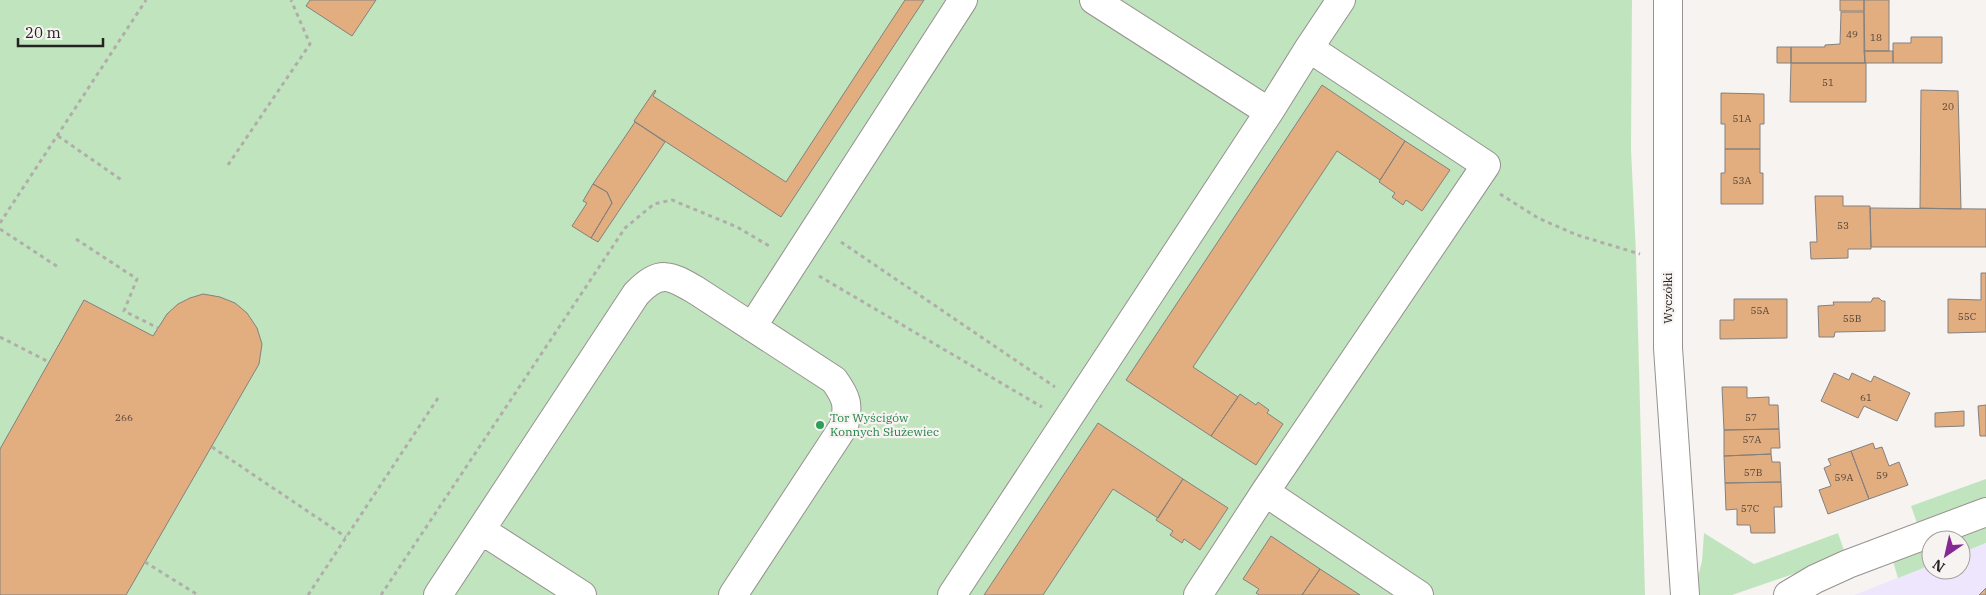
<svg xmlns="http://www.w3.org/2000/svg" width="1986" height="595" font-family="'IBM Plex Serif',serif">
  <rect width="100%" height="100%" fill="#f7f3f1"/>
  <path fill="#ede6fc" d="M 1986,543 L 1986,595 L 1854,595 L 1931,565 L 1931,570 L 1961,570 L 1961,553 Z"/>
  <path fill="#c0e5be" d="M 0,0 L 1632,0 L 1631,149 L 1636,254 L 1645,595 L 0,595 Z
    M 1986,479 L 1986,504 L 1918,526 L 1911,506 Z
    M 1986,521 L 1986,543 L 1961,553 L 1961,540 L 1933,540 Z
    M 1704,533 L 1754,564 L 1838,533 L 1846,556 L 1732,595 L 1700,595 L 1696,585 L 1702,561 Z
    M 1931,541 L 1931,565 L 1898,578 L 1891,555 Z"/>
  <path fill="#e3ae7f" stroke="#83807e" d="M 310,0 L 376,0 L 352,36 L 306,6 Z
    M 905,0 L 924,0 L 781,217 L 634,121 L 655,90 L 656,91 L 653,96 L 786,182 Z
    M 1840,0 L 1864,0 L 1864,11 L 1840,11 Z
    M 1864,0 L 1889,0 L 1889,51 L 1864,51 Z
    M 1841,12 L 1864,12 L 1865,63 L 1791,63 L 1791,47 L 1825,47 L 1825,45 L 1840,44 Z
    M 1911,37 L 1942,37 L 1942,63 L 1893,63 L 1893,43 L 1911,43 Z
    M 1777,47 L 1791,47 L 1791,63 L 1777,63 Z
    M 1864,51 L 1893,51 L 1893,63 L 1865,63 Z
    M 1791,63 L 1866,63 L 1866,102 L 1790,102 Z
    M 1322,85 L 1405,141 L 1380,180 L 1337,151 L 1193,367 L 1238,397 L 1211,436 L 1126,380 Z
    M 1921,90 L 1958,91 L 1961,209 L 1920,208 Z
    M 1721,93 L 1764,94 L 1764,124 L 1760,124 L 1760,149 L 1725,149 L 1725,124 L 1721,124 Z
    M 635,122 L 665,142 L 598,242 L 591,238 L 612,203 L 607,192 L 593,184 Z
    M 1405,141 L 1450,170 L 1422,211 L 1406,200 L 1403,205 L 1392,197 L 1395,193 L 1379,182 Z
    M 1725,149 L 1760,149 L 1760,173 L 1763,173 L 1763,204 L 1721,204 L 1721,173 L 1725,173 Z
    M 593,184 L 607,192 L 612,203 L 591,238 L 572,226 L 587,203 L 583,201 Z
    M 1815,196 L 1843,196 L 1843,206 L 1870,206 L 1871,249 L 1848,249 L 1848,258 L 1811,259 L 1810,242 L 1817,242 Z
    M 1870,208 L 1986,209 L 1986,247 L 1871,247 Z
    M 1981,273 L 1986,273 L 1986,332 L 1948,333 L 1948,299 L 1981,300 Z
    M 203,294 L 220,297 L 235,303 L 247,313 L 257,328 L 262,344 L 259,364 L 126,595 L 0,595 L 0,449 L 84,300 L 153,336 L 167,314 L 178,304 L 190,298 Z
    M 1873,298 L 1879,298 L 1882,301 L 1885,301 L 1885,331 L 1835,332 L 1834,337 L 1819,337 L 1818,306 L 1834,305 L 1833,302 L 1871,302 Z
    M 1734,299 L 1787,299 L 1787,338 L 1720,339 L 1720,320 L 1734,320 Z
    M 1834,373 L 1849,380 L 1852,373 L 1871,382 L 1874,376 L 1910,393 L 1897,421 L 1864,406 L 1858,418 L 1821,401 Z
    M 1722,387 L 1747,387 L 1747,398 L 1769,397 L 1769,405 L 1778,405 L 1779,429 L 1724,430 Z
    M 1240,394 L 1256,405 L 1258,402 L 1269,410 L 1267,413 L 1283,424 L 1256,465 L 1211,436 Z
    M 1986,405 L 1986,436 L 1980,436 L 1978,406 Z
    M 1964,411 L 1964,426 L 1935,427 L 1935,413 Z
    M 1098,423 L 1183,479 L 1158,518 L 1113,489 L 1043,595 L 984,595 Z
    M 1779,429 L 1780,448 L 1771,448 L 1771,454 L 1724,456 L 1724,430 Z
    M 1873,443 L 1875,449 L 1882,447 L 1889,466 L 1899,462 L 1908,485 L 1869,499 L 1851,451 Z
    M 1851,451 L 1869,499 L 1828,514 L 1819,490 L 1831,486 L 1824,468 L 1831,465 L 1828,459 Z
    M 1771,454 L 1772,462 L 1780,462 L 1781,482 L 1725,483 L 1724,456 Z
    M 1183,479 L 1228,508 L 1200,550 L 1184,539 L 1182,543 L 1170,535 L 1173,531 L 1156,520 Z
    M 1781,482 L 1782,507 L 1774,507 L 1775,533 L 1751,533 L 1750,525 L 1737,525 L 1737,509 L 1726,510 L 1725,483 Z
    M 1271,536 L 1320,569 L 1302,595 L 1259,595 L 1256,593 L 1259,589 L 1243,579 Z
    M 1320,569 L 1360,595 L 1302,595 Z
    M 1986,588 L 1986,595 L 1979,595 Z"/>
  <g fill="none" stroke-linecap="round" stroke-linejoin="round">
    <defs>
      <path id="minor" d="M 1094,0 L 1269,112
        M 1668,0 L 1668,348 L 1685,595
        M 1309,48 L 1341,0
        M 752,327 L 963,0
        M 1265,492 L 1419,595
        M 481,530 L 582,595
        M 438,595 L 636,294 C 660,269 670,275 697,291 L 834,380 C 847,398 849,405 844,426 L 733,595
        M 952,595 L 1269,112 L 1309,48 L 1486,165 L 1265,492 L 1198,595
        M 1788,595 L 1815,579 L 1848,564 L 1986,512"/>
    </defs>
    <use href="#minor" stroke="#95918f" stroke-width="30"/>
    <path stroke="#b0adab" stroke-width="3" stroke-dasharray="4 4" stroke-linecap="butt" d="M 58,136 L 123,181
      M 228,165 L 310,44 L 291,0
      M 1500,194 L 1538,218 L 1577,235 L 1640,254
      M 0,223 L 146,0
      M 0,229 L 58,267
      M 76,239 L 137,279 L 124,311 L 158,328
      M 841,242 L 1055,387
      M 819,276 L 1042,407
      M 0,337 L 49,362
      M 212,447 L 346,537
      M 145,562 L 198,595
      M 308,595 L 440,395
      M 381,595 L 625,228 L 654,204 L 672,200 L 737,227 L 771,247"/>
    <use href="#minor" stroke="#fff" stroke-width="28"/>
  </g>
  <circle fill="#2e9e5b" stroke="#f7f3f1" stroke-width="2" cx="820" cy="425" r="5"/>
  <g text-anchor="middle" stroke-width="4.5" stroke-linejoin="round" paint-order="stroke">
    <g font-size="10" fill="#544539">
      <text x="1852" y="38">49</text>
      <text x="1876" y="41">18</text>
      <text x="1828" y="86">51</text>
      <text x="1948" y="110">20</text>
      <text x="1742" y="122">51A</text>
      <text x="1742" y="184">53A</text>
      <text x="1843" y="229">53</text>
      <text x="1760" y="314">55A</text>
      <text x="1967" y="320">55C</text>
      <text x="1852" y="322">55B</text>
      <text x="1866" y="401">61</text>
      <text x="124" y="421">266</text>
      <text x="1751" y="421">57</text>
      <text x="1752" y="443">57A</text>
      <text x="1753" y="476">57B</text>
      <text x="1882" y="479">59</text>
      <text x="1844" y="481">59A</text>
      <text x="1750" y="512">57C</text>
    </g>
    <g font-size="12" fill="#242222" stroke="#f7f3f1">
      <text transform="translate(1668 298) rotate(-90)" y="4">Wyczółki</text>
    </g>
    <g font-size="12" fill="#27864d" stroke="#f7f3f1" text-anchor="start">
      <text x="830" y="422">Tor Wyścigów<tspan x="830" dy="14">Konnych Służewiec</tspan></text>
    </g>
  </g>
  <g transform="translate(1946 555) rotate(214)"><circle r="24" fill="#f7f3f1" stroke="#a39f9e"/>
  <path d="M0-4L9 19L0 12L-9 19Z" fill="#852893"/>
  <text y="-8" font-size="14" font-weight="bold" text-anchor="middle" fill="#242222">N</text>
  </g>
  <path d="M18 38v8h85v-8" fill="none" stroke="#242222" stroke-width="2.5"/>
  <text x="25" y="38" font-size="15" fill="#242222" stroke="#f7f3f1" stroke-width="4" paint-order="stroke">20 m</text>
</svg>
